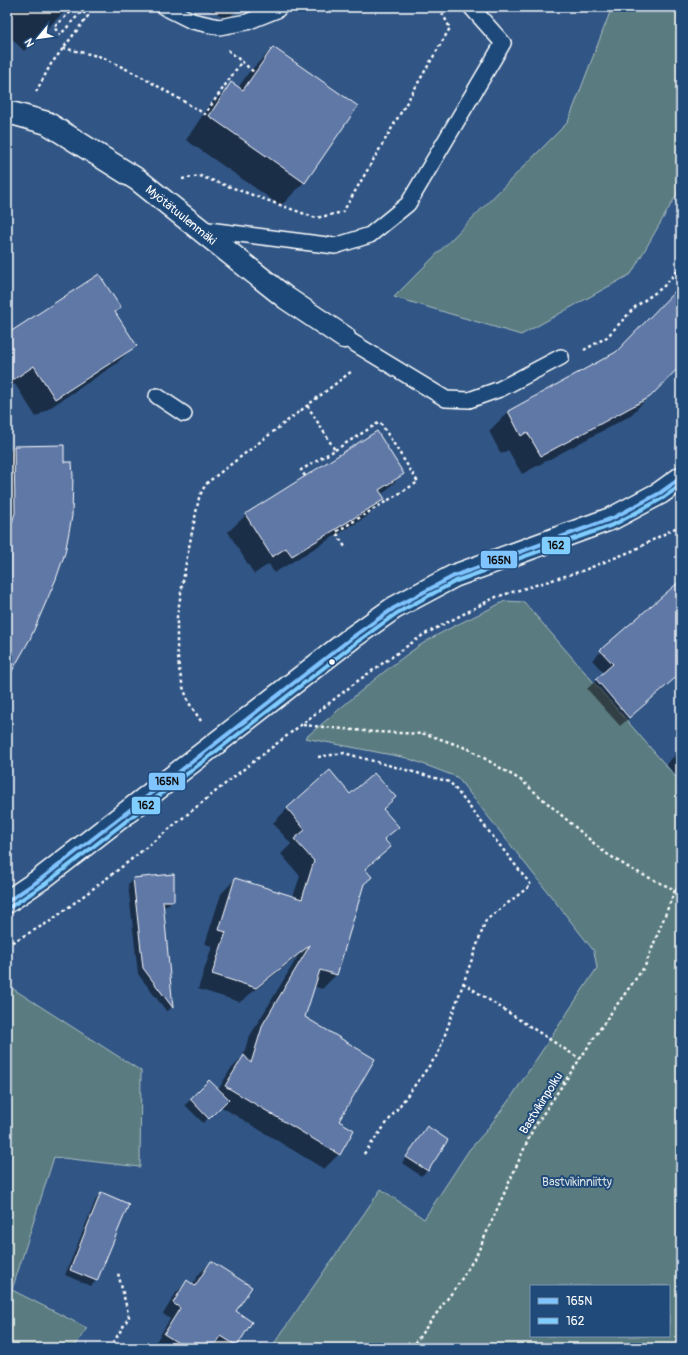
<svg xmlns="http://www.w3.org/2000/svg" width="688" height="1355" font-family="Pangolin,sans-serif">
  <rect width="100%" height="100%" fill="#315686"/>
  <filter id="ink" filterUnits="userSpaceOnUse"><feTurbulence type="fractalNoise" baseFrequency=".025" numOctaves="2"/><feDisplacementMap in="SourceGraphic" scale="8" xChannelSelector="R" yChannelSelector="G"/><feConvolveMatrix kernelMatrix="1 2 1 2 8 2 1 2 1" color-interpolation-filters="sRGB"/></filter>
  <g filter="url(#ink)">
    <path fill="#5a7b80" stroke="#acbdc0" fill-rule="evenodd" d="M 612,7 L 681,7 L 681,187 L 631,274 L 521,335 L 394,297 L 568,122 Z
      M 505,601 L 524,602 L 681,783 L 681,1348 L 271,1348 L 381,1189 L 424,1219 L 469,1150 L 486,1131 L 512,1096 L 597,968 L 594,951 L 457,777 L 407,758 L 305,738 C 342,708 377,675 416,648 C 442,630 477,616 505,601 ZM 531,1286 L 669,1286 L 669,1336 L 531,1336 Z
      M 7,985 L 141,1071 L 140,1167 L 54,1157 L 12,1290 L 87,1328 L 74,1348 L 7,1348 Z"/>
    <path fill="#0007" d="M 7,7 L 69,7 L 24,51 L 7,34 Z
      M 204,7 L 240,7 L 228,19 Z
      M 273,48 L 304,182 L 281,206 L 186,140 L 208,107 L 232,84 L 238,88 L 249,72 Z
      M 7,187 L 9,235 L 7,237 Z
      M 681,286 L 681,363 L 630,416 L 522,474 L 508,450 L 501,454 L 489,431 L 508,412 L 615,354 Z
      M 120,308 L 115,313 L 135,345 L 116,364 L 36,417 L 15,384 L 7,389 L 7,335 Z
      M 14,446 L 63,463 L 7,673 L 7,454 Z
      M 402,474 L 385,492 L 381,494 L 384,499 L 366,517 L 274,573 L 269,564 L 254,574 L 228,532 L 246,515 Z
      M 681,581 L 681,673 L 620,726 L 587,689 L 604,673 L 592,660 Z
      M 681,750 L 681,782 L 666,764 Z
      M 350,795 L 382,810 L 397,827 L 384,840 L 390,847 L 365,870 L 363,885 L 336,975 L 322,989 L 313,986 L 304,1017 L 337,1121 L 353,1131 L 339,1154 L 324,1169 L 220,1106 L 203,1123 L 185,1105 L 209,1081 L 218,1090 L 230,1070 L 243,1057 L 248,1039 L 298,956 L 240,1002 L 198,989 L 212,946 L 205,944 L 221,894 L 235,879 L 293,897 L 300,876 L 281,854 L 291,844 L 273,823 L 287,809 Z
      M 134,879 L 173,900 L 167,906 L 163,906 L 172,1007 L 167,1012 L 138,974 L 128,884 Z
      M 427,1128 L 447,1141 L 427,1171 L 421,1176 L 402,1163 L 422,1133 Z
      M 102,1193 L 127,1204 L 96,1281 L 91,1286 L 65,1275 L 96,1199 Z
      M 211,1262 L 235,1312 L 251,1322 L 236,1345 L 233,1348 L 158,1348 L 154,1345 L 170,1319 L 163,1314 L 176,1293 L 187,1282 L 192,1285 L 200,1273 Z"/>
    <path fill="#6178a6" stroke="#fff" d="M 273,47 L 358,106 L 305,183 L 209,116 L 231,82 L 243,90 Z
      M 99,274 L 121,308 L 115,312 L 137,346 L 55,399 L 34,366 L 7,384 L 7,334 Z
      M 681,285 L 681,365 L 650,397 L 541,456 L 527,432 L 521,436 L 508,411 L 616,352 Z
      M 377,431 L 404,474 L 379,490 L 385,499 L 292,556 L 286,548 L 272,557 L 245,514 Z
      M 64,445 L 64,462 L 72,462 L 73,476 L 72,516 L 65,553 L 56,579 L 30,639 L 7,680 L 7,538 L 15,513 L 14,446 Z
      M 681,580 L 681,673 L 629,718 L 596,679 L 613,664 L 600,650 Z
      M 330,770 L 350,794 L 374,773 L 396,797 L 383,809 L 399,827 L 384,839 L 391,847 L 365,869 L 372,877 L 364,884 L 337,975 L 320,970 L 305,1017 L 375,1059 L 339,1121 L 354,1130 L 340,1155 L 225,1086 L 244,1055 L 251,1063 L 263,1024 L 310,945 L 256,988 L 212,974 L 226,932 L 219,930 L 235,878 L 302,899 L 314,861 L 294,839 L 305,830 L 287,808 Z
      M 174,874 L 174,901 L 163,901 L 173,1008 L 143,968 L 133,878 Z
      M 209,1080 L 229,1099 L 209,1119 L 190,1099 Z
      M 427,1126 L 448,1140 L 428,1171 L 406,1157 Z
      M 101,1192 L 129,1204 L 97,1281 L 70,1270 Z
      M 211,1261 L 252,1287 L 236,1311 L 252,1322 L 237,1346 L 221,1336 L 213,1348 L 186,1348 L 164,1334 L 180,1308 L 173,1303 L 187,1280 L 195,1286 Z"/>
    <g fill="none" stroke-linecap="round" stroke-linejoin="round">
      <defs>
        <path id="service" d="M 164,7 L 192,21 L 219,27 L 247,22 L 277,10 L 280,7
          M 200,229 L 335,246 L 370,235 L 408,204 L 503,43 L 471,7
          M 344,337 L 446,399 L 469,400 L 500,389 L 561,357
          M 157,396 L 184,414"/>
        <path id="minor" d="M 7,114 L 15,114 L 47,123 L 138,180 L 286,298 L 344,337"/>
        <path id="tertiary" d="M 7,902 L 41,879 L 353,637 L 394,608 L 454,576 L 613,518 L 660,493 L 681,478"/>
      </defs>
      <use href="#service" stroke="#fff" stroke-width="18"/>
      <use href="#minor" stroke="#fff" stroke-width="25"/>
      <use href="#tertiary" stroke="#fff" stroke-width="25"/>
      <path stroke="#fff" stroke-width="2.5" stroke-dasharray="3 3" stroke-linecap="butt" d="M 63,48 L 102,57 L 142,77 L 205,114 L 242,61
        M 228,50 L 255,73
        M 7,78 L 10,87
        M 36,92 L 51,64 L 88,16 L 82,11 L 60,35 L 54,27 L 76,7
        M 182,179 L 200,176 L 316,218 L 343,212 L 450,28 L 439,7
        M 584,350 L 607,337 L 635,307 L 663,287 L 681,267
        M 335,450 L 380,422 L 418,482 L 336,532 L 345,547
        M 305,476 L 301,470 L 335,450 L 307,405
        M 201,721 L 189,703 L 183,687 L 179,669 L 177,645 L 177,617 L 187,557 L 199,498 L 203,489 L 208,482 L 352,371
        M 303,725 L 375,732 L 426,734 L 469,749 L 522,781 L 604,852 L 631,869 L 675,890 L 681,890
        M 318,757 L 344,753 L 450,782 L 531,885 L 486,920 L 438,1054 L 363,1155
        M 7,945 L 49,922 L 123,866 L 240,772 L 359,680 L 423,635 L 496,597 L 582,571 L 632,551 L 681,525
        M 463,983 L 580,1059
        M 110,1348 L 129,1317 L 118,1273
        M 411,1348 L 459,1283 L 477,1254 L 533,1129 L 608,1017 L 645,966 L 675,890"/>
      <use href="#service" stroke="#1f4a7a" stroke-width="15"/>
      <use href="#minor" stroke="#1f4a7a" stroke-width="22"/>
      <use href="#tertiary" stroke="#1f4a7a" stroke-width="22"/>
      <defs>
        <path id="bus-1" d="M 7,902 L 41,879 L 353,637 L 394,608 L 454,576 L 613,518 L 660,493 L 681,478"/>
        <path id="bus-2" d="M 10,907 L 45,884 L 357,642 L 397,613 L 456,581 L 615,524 L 663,498 L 681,485"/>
      </defs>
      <use href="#bus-1" stroke="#1f4a7a" stroke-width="7"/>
      <use href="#bus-2" stroke="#1f4a7a" stroke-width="7"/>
      <use href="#bus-1" stroke="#80c4ff" stroke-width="4"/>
      <use href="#bus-2" stroke="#80cdff" stroke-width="4"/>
    </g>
  </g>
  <circle fill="#fff" stroke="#1f4a7a" stroke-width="1.5" cx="332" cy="662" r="3.5"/>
  <g text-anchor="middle" stroke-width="4" stroke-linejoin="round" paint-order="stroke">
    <g font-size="12" fill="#fff" stroke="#1f4a7a">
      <text transform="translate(181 215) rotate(39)" y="4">Myötätuulenmäki</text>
      <text transform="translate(541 1103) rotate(-58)" y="4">Bastvikinpolku</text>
    </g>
    <g font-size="12" fill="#d6dedf" stroke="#1f4a7a">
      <text x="577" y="1186">Bastvikinniitty</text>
    </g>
  </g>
  <g stroke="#1f4a7a" stroke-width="1.5">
    <rect x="541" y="536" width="30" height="19" rx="4" fill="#80cdff"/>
    <rect x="480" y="550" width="38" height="19" rx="4" fill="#80c4ff"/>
    <rect x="148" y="772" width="38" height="19" rx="4" fill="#80c4ff"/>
    <rect x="131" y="796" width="30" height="19" rx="4" fill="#80cdff"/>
  </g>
  <g font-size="11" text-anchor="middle" font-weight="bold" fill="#111">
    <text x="556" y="549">162</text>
    <text x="499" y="564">165N</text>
    <text x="167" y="785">165N</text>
    <text x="146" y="809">162</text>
  </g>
  <rect width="688" height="1355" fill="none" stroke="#1f4a7a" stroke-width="24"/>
  <rect x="12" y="12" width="664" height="1331" fill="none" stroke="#fff" stroke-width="1.5" filter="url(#ink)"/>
  <rect x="530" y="1285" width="140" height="52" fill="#1f4a7a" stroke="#7992af"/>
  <rect x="538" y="1298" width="20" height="6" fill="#80c4ff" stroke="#7992af"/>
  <text x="566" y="1305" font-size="12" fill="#ffffff">165N</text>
  <rect x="538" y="1318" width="20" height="6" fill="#80cdff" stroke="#7992af"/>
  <text x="566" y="1325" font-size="12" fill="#ffffff">162</text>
  <g transform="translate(38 38) rotate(241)" stroke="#1f4a7a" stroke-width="3" paint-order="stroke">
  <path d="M0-3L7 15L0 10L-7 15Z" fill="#ffffff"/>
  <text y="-6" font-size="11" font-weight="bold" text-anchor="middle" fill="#ffffff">N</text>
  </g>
</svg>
